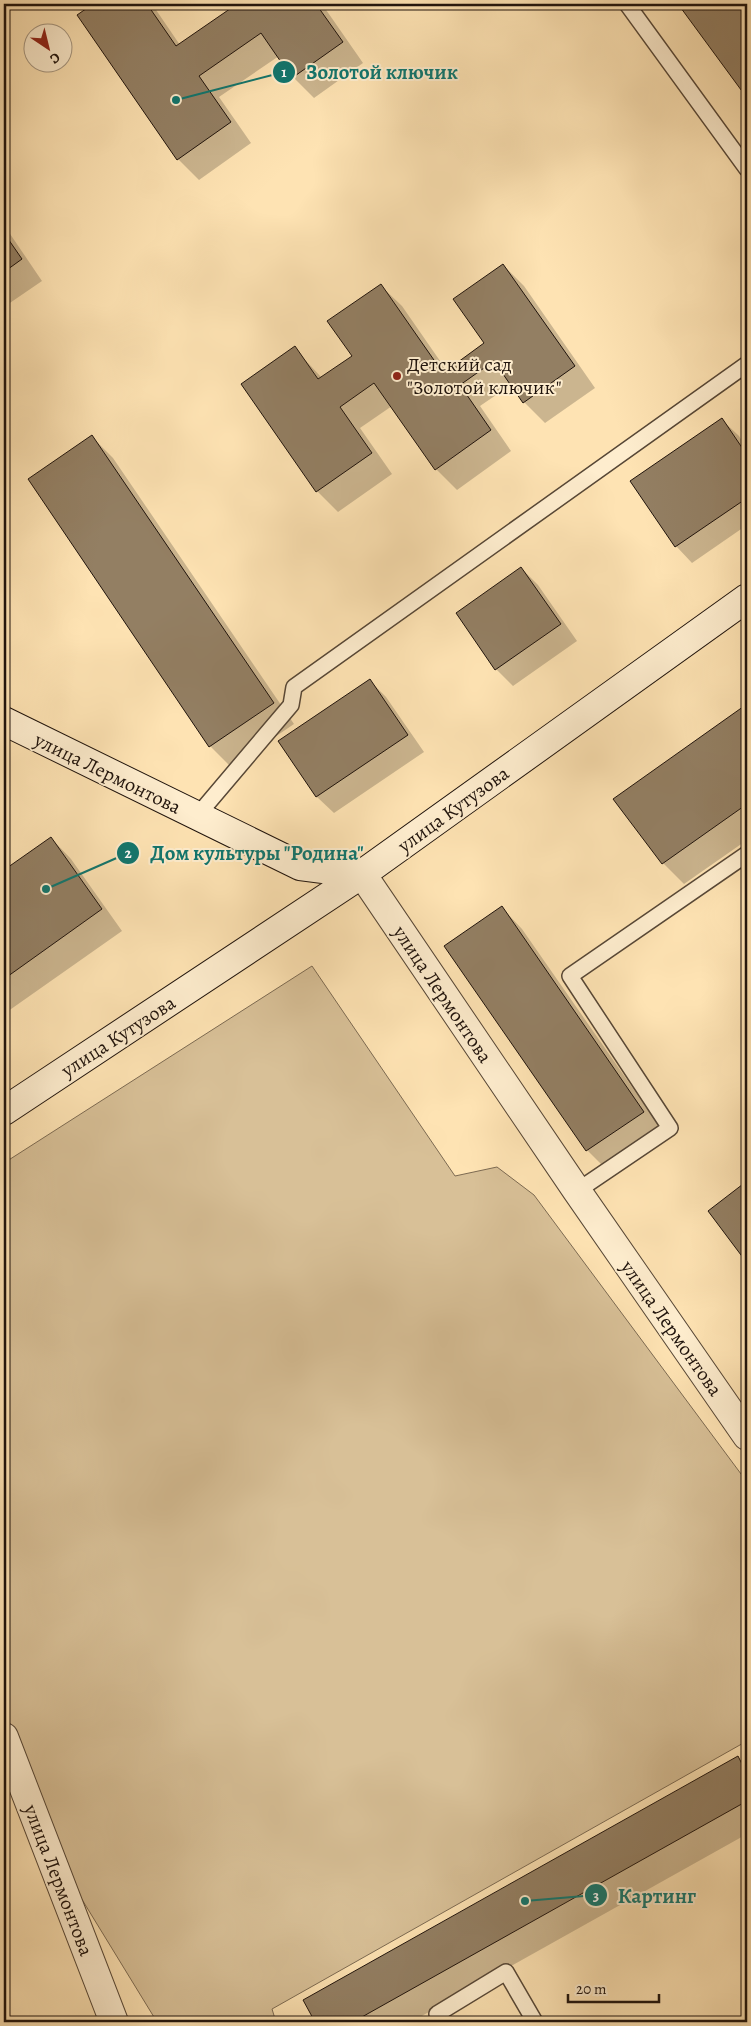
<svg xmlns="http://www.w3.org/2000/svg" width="751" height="2026" font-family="Alegreya,serif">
  <rect width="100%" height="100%" fill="#fee3b3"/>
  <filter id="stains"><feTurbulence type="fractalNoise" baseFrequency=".004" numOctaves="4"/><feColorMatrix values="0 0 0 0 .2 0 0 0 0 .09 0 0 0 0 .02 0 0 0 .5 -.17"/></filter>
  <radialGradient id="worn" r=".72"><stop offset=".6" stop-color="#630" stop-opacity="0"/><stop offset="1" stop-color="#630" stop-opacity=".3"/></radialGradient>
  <path fill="#d8c097" stroke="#7c6a52" d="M 312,966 L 455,1176 L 497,1167 L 534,1195 L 747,1482 L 747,1741 L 272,2009 L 276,2022 L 157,2022 L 48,1844 L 4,1731 L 4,1163 Z"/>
  <path fill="#0003" d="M 95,4 L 152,4 L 180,45 L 239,4 L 322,4 L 363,63 L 314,98 L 293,77 L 279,56 L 219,97 L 251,143 L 199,180 L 178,159 L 78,15 Z
    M 679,4 L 747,4 L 747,96 Z
    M 4,225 L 42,281 L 4,307 Z
    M 503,265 L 524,286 L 595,388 L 545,423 L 524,402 L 512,384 L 480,406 L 511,451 L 457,490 L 436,469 L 392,406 L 360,428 L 392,474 L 338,512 L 317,491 L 243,384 L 294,348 L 322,378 L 353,356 L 381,286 L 402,306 L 447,371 L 486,344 Z
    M 722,420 L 739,436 L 747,449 L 747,525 L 692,563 L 676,546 Z
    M 92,437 L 113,458 L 294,724 L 231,767 L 210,746 Z
    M 521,568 L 538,585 L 577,641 L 513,686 L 496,669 L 457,613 Z
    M 369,680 L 386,697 L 424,752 L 334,813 L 317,797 L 280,741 Z
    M 747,705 L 747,840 L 684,884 L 663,863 L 614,799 Z
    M 51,838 L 71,859 L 122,931 L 4,1014 L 4,871 Z
    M 502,908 L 522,929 L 664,1133 L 608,1171 L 587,1150 L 446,946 Z
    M 747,1183 L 747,1260 L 710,1211 Z
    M 737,1758 L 747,1768 L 747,1834 L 411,2022 L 317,2022 L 304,2000 Z"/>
  <path fill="#937f63" stroke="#1f130c" d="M 93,4 L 147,4 L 176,46 L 237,4 L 316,4 L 343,42 L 292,78 L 261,33 L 199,76 L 231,122 L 177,160 L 77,15 Z
    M 678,4 L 747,4 L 747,98 Z
    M 4,233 L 22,259 L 4,272 Z
    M 503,264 L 575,366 L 523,403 L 494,361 L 460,385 L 491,430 L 435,470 L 374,383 L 340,407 L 372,453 L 316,492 L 241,384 L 295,346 L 318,379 L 352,356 L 327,321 L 381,284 L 443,373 L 484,343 L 453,299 Z
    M 722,418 L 747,455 L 747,498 L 675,547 L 630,481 Z
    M 92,435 L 274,703 L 209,747 L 28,479 Z
    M 521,567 L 561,624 L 495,670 L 456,613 Z
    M 370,679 L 408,735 L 316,797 L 278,741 Z
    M 747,704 L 747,804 L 662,864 L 613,799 Z
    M 51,837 L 102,909 L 4,979 L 4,870 Z
    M 502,906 L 644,1112 L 586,1151 L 444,946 Z
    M 747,1181 L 747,1263 L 708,1211 Z
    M 738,1756 L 747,1774 L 747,1801 L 353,2022 L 315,2022 L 303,2000 Z"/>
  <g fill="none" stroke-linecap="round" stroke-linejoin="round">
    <defs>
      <path id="lane" d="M 627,4 L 747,169
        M 197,816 L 291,705 L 294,687 L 747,364
        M 577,1191 L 670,1128 L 570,976 L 747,854
        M 442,2022 L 437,2014 L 506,1972 L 535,2022"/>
      <path id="street" d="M 362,874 L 577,1191 L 747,1436
        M 4,1737 L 114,2022"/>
      <path id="secondary" d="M 4,721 L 300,866 L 362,874
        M 4,1111 L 362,874 L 747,598"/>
    </defs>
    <use href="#lane" stroke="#574736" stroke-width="18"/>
    <use href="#street" stroke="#574736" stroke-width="30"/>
    <use href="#secondary" stroke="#1f130c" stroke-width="30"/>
    <use href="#lane" stroke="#feedce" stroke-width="15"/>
    <use href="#street" stroke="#feedce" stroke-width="28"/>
    <use href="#secondary" stroke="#feedce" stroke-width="28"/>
  </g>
  <circle fill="#8f2418" stroke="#feedce" stroke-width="2" cx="397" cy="376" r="5"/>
  <g text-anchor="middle" stroke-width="4" stroke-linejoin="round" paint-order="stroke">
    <g font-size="20" fill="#1f130c" stroke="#feedce" text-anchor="start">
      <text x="407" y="371">Детский сад<tspan x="407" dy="23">"Золотой ключик"</tspan></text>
    </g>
    <g font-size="20" fill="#1f130c" stroke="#feedce">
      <text transform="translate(108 773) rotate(26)" y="7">улица Лермонтова</text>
      <text transform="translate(453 809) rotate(-36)" y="7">улица Кутузова</text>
      <text transform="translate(443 994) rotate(56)" y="7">улица Лермонтова</text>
      <text transform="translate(118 1036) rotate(-33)" y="7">улица Кутузова</text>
      <text transform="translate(672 1328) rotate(55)" y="7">улица Лермонтова</text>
      <text transform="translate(59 1880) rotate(69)" y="7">улица Лермонтова</text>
    </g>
  </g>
  <path fill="none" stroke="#0f766e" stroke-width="2" d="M176 100L284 72M46 889L128 853M525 1901L596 1895"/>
  <g fill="#0f766e" stroke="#feedce" stroke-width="2">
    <circle cx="176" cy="100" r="5"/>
    <circle cx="46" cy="889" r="5"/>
    <circle cx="525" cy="1901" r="5"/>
    <circle cx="284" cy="72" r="12"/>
    <circle cx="128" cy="853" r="12"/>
    <circle cx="596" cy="1895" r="12"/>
  </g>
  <g font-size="15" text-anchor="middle" font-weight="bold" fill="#fff">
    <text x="284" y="77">1</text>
    <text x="128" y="858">2</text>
    <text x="596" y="1901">3</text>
  </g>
  <g font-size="21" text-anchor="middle" font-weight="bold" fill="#0f766e" stroke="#feedce" stroke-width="4" stroke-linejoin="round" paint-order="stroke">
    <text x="382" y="79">Золотой ключик</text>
    <text x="257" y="860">Дом культуры "Родина"</text>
    <text x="657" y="1903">Картинг</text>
  </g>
  <rect width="751" height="2026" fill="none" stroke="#fee3b3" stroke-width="20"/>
  <rect x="5" y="5" width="741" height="2016" fill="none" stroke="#1f130c" stroke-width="2.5"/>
  <rect x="10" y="10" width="731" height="2006" fill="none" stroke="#1f130c"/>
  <g transform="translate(48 48) rotate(145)"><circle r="24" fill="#feedce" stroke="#a59680"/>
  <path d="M0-4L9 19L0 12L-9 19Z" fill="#8f2418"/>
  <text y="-8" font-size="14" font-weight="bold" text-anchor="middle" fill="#1f130c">С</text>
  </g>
  <path d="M568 1994v8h91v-8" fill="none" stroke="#1f130c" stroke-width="2.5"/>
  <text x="576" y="1994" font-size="15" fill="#1f130c" stroke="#feedce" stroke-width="4" paint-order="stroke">20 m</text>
  <rect width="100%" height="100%" filter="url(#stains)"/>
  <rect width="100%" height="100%" fill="url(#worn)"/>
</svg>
